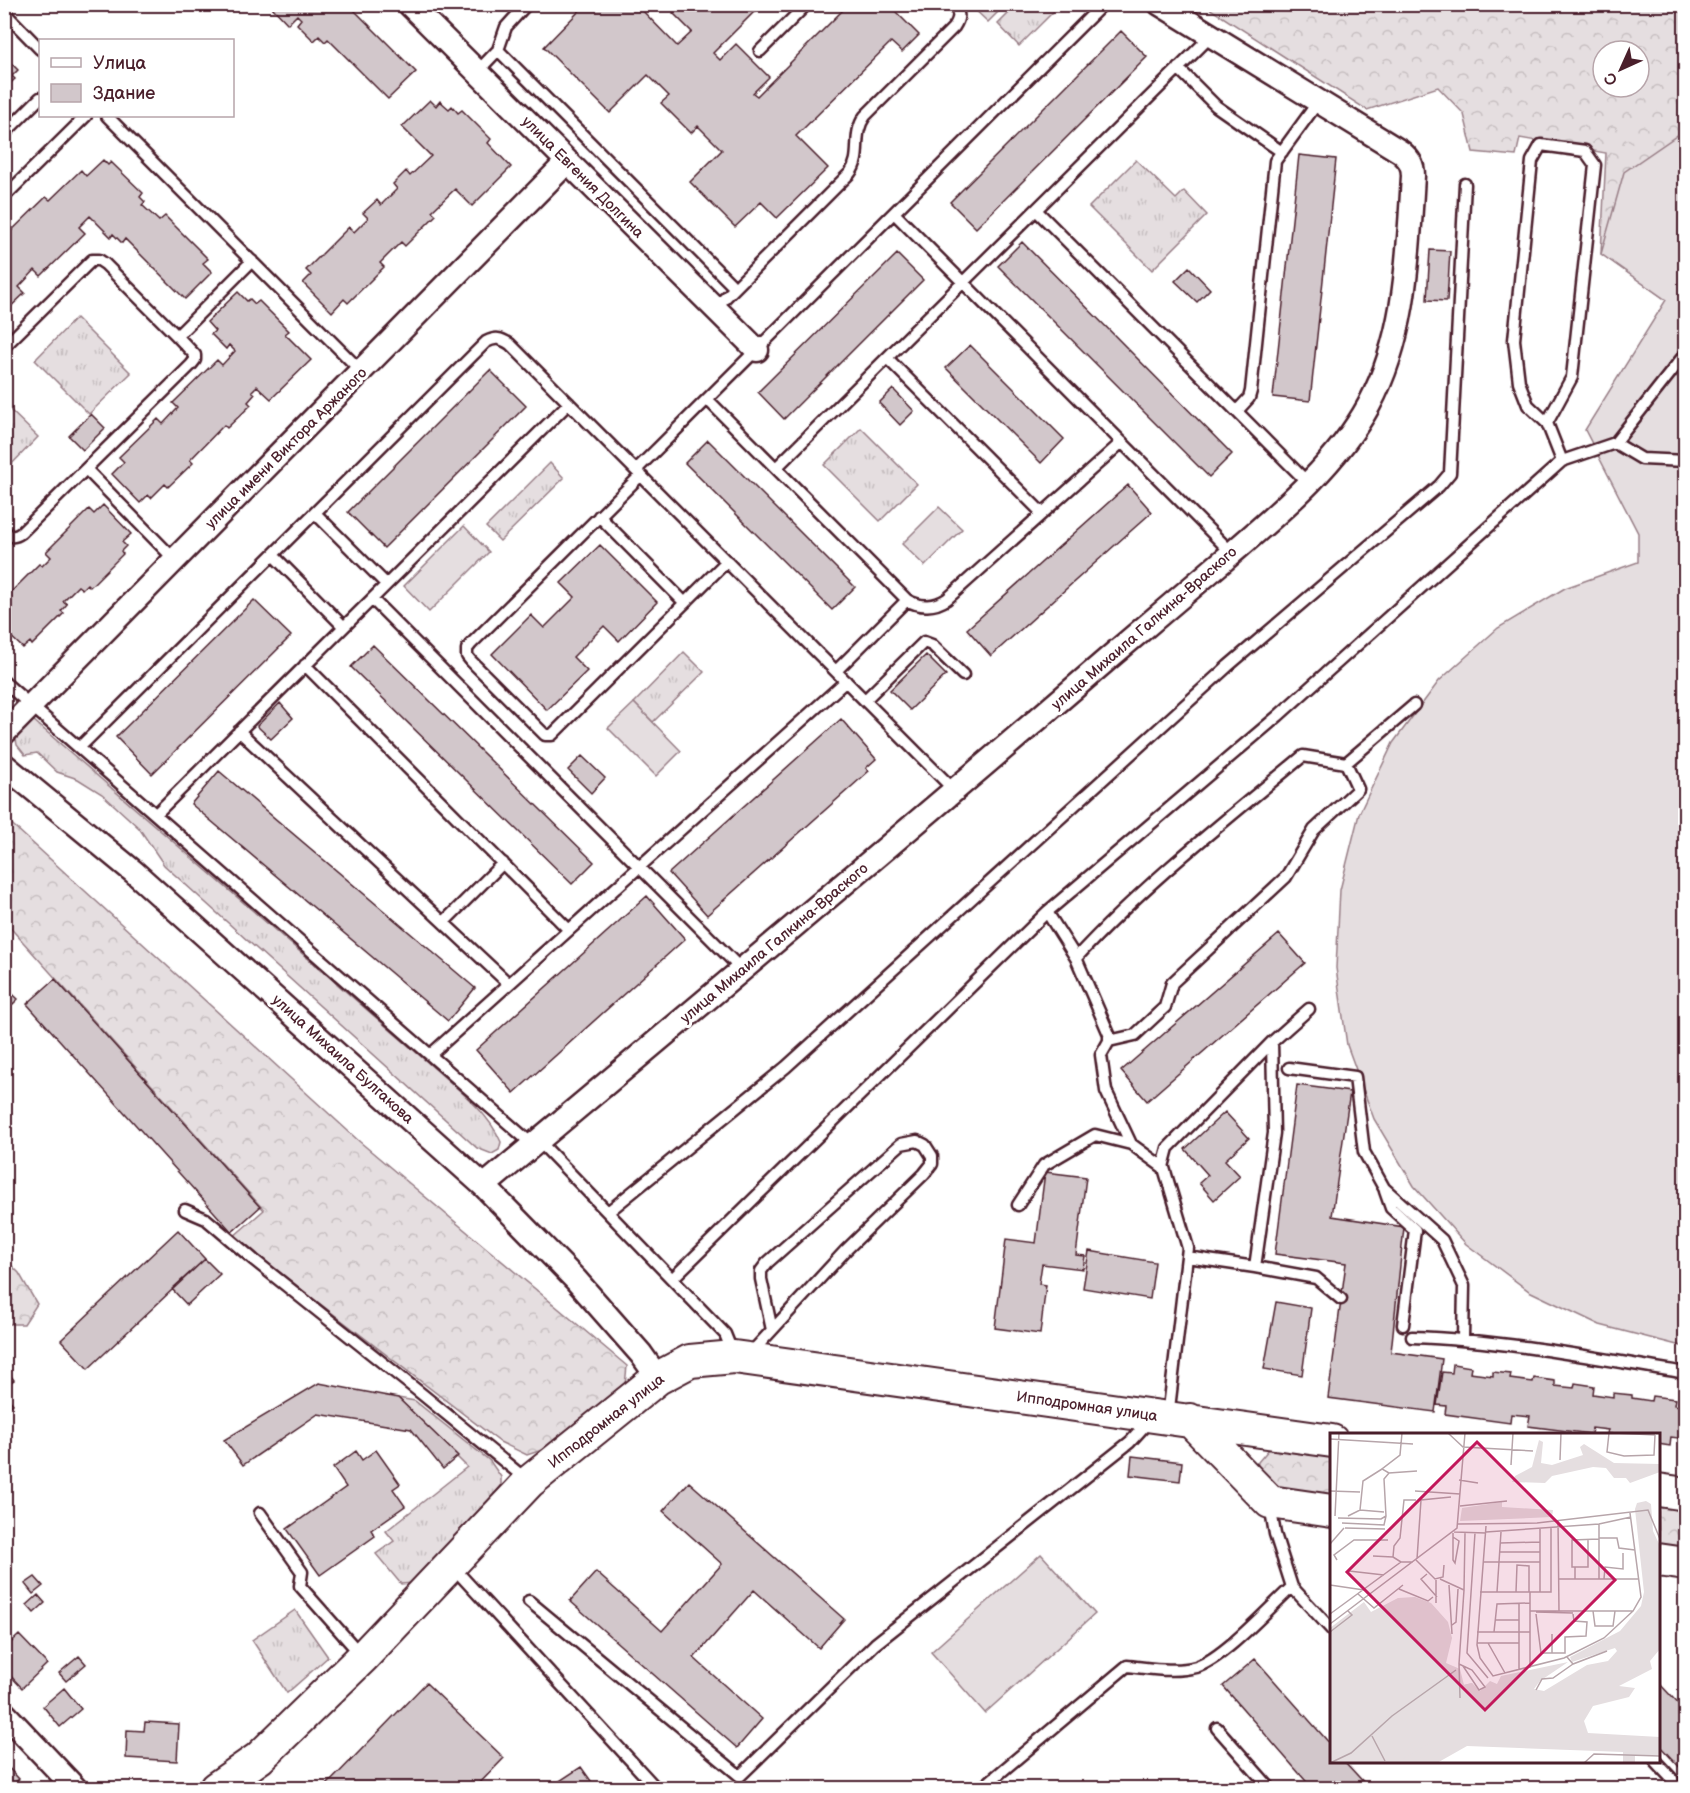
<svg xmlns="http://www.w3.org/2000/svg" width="1690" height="1793" font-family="'Balsamiq Sans',sans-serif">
  <defs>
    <pattern id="grass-tufts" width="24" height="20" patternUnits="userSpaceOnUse" patternTransform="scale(1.5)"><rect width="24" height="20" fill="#e5dee0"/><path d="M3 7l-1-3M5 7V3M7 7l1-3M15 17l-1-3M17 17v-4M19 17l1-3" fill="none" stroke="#c6bec0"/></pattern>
    <pattern id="forest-crowns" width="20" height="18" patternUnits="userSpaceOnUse" patternTransform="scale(1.5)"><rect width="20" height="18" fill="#e5dee0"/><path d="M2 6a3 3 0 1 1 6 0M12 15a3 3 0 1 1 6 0" fill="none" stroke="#c6bec0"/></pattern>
  </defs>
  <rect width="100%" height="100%" fill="#fff"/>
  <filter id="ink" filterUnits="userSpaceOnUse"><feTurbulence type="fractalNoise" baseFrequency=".0167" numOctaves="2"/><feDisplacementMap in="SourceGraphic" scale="12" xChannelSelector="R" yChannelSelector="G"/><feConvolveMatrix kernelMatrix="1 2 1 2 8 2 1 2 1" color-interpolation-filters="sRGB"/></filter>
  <g filter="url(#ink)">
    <path fill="url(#grass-tufts)" stroke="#987e86" stroke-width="1.5" d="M 970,5 L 1005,5 L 988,22 Z
      M 1017,5 L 1017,4 L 1060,5 L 1019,46 L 998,24 Z
      M 1136,160 L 1176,199 L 1184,191 L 1207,215 L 1152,270 L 1089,207 Z
      M 76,318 L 131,373 L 89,414 L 35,360 Z
      M 5,405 L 38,437 L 5,471 L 4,406 Z
      M 861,428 L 917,484 L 880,521 L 824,465 Z
      M 550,463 L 564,478 L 500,541 L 486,527 Z
      M 684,652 L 704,672 L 653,722 L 634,703 Z
      M 33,720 L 426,1061 C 452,1085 487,1109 501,1142 L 499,1150 L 492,1154 L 477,1148 L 164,865 L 139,828 L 102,794 L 78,779 L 57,772 L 37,753 L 25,755 L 17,745 L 15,733 L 25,721 Z
      M 398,1398 L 415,1401 L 490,1461 L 501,1477 L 501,1486 L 425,1577 L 414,1583 L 401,1584 L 376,1554 L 394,1541 L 386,1531 L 467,1467 Z
      M 295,1610 L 328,1657 L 287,1693 L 252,1640 Z"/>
    <path fill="url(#forest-crowns)" stroke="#987e86" stroke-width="1.5" fill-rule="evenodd" d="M 1204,5 L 1685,5 L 1685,295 L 1666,300 L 1601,254 L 1606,153 L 1520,138 L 1516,156 L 1473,152 L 1464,114 L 1438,87 L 1367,110 ZM 1603,51 L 1639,51 L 1639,87 L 1603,87 Z
      M 4,817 L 360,1142 L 627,1366 L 625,1385 L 545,1449 L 527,1455 L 500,1442 L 233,1237 L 264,1210 L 5,922 Z
      M 5,1259 L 19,1273 L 37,1304 L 24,1324 L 5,1324 Z
      M 1270,1448 L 1331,1457 L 1331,1499 L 1270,1490 L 1256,1474 L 1258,1462 Z
      M 1658,1504 L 1685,1508 L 1685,1551 L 1659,1547 Z"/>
    <path fill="#e5dee0" stroke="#987e86" stroke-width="1.5" d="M 1685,130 L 1685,1347 L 1600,1325 L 1529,1291 L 1466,1244 L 1414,1186 L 1374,1119 L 1347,1045 L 1336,968 L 1340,890 L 1359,814 L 1393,743 L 1439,681 L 1498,628 L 1565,588 L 1638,562 L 1638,533 L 1585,430 L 1666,300 L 1601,254 L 1624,172 Z
      M 939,507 L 962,529 L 925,566 L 902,544 Z
      M 464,526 L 489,552 L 429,612 L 404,586 Z
      M 634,703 L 681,751 L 656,776 L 608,728 Z
      M 1041,1554 L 1095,1614 L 985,1713 L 931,1652 Z"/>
    <path fill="#d2c7cb" stroke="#4a1f2b" stroke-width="1.5" d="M 269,4 L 348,4 L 416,72 L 388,99 L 328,39 L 325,42 L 319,36 L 314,41 L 297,24 L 301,19 L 297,15 L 288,24 Z
      M 586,4 L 627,4 L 629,7 L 632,4 L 636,4 L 677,46 L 692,32 L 673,13 L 682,4 L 762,4 L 713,53 L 720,60 L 736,44 L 769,77 L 753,93 L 757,96 L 849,4 L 888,4 L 919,35 L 902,52 L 891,42 L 796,136 L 828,168 L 777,218 L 761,202 L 735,227 L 690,182 L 722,150 L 698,126 L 691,133 L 661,103 L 669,96 L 648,75 L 610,113 L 544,47 Z
      M 1121,31 L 1147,57 L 976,228 L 950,202 Z
      M 4,56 L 18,70 L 12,76 L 15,79 L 4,89 Z
      M 430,100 L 436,106 L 440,101 L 449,109 L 452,106 L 458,113 L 462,110 L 491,139 L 488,143 L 511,167 L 472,206 L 455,189 L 432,211 L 436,215 L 405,246 L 401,242 L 380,263 L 384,267 L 348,303 L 344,299 L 332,312 L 303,283 L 311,275 L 306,270 L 349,227 L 354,232 L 368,218 L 363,213 L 377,200 L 381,205 L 397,189 L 393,184 L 406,171 L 410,176 L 431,156 L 402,127 Z
      M 1299,155 L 1336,159 L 1310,401 L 1273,397 Z
      M 103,160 L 108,165 L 111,162 L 143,193 L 140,197 L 145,202 L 142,205 L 159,221 L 165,216 L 208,259 L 203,263 L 212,272 L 185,299 L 125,239 L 122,243 L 113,234 L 111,237 L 90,216 L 79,227 L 85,233 L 41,276 L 35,270 L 19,287 L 25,293 L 4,313 L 4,238 L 46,197 L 50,200 L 81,170 L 86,176 Z
      M 1022,242 L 1232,454 L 1209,477 L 998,266 Z
      M 1430,250 L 1450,251 L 1447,301 L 1427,300 Z
      M 897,254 L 923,280 L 784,419 L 758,392 Z
      M 1189,267 L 1210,289 L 1197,302 L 1175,281 Z
      M 238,292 L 247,301 L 250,299 L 255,304 L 259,301 L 289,331 L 285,334 L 311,360 L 271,399 L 257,386 L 252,391 L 255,394 L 248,402 L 251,405 L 227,428 L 224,425 L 190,460 L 193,463 L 168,487 L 165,484 L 151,498 L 148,495 L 140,503 L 112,474 L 124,462 L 119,457 L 158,419 L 163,424 L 178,408 L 173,403 L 217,360 L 222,365 L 235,351 L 229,345 L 226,349 L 211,334 L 215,331 L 207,322 Z
      M 970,345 L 1064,439 L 1041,463 L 946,368 Z
      M 490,370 L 526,406 L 384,548 L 348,512 Z
      M 893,389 L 914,411 L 900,425 L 879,403 Z
      M 91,414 L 105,428 L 83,450 L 69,436 Z
      M 708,440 L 855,587 L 832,610 L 685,463 Z
      M 1128,485 L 1152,512 L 991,656 L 967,629 Z
      M 103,505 L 131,534 L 122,542 L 126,546 L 121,551 L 123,554 L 90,587 L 87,584 L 82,589 L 78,586 L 63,601 L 67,604 L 61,611 L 64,613 L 32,645 L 30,642 L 23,648 L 7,633 L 4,636 L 4,588 L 10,593 L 39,564 L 42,566 L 51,557 L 46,552 L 89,509 L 94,514 Z
      M 600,545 L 657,602 L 619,641 L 604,626 L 573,657 L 587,671 L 547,710 L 492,654 L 531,615 L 544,628 L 575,597 L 561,583 Z
      M 254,600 L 291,636 L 152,774 L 116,737 Z
      M 373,645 L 594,862 L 572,884 L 351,667 Z
      M 926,655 L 946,675 L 910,710 L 890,690 Z
      M 280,703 L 293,718 L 271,739 L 257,726 Z
      M 841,719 L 876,759 L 866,768 L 869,771 L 707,915 L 669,873 Z
      M 582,756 L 605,778 L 591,793 L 568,770 Z
      M 219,771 L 475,988 L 448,1021 L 191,804 Z
      M 647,896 L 685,939 L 514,1093 L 476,1050 Z
      M 1279,934 L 1305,963 L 1147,1101 L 1121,1071 Z
      M 55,979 L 260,1207 L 232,1232 L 27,1004 Z
      M 4,986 L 18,999 L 4,1013 Z
      M 1297,1085 L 1350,1092 L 1332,1216 L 1404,1227 L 1391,1352 L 1442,1359 L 1435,1412 L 1328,1398 L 1346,1263 L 1275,1254 Z
      M 1225,1112 L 1249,1138 L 1225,1160 L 1240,1176 L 1214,1200 L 1199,1183 L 1208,1175 L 1185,1149 Z
      M 1045,1172 L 1086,1177 L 1076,1255 L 1085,1256 L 1083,1269 L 1042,1264 L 1039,1284 L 1046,1285 L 1040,1334 L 995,1328 L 1006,1239 L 1036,1243 Z
      M 178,1230 L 205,1259 L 88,1369 L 61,1340 Z
      M 1089,1251 L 1155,1262 L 1150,1299 L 1083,1288 Z
      M 205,1259 L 220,1274 L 187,1305 L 172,1289 Z
      M 1276,1302 L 1311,1308 L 1302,1375 L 1264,1369 Z
      M 1453,1364 L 1471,1367 L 1470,1373 L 1493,1376 L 1493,1372 L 1511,1374 L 1510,1379 L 1533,1382 L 1534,1378 L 1555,1381 L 1555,1386 L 1574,1388 L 1575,1383 L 1594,1386 L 1593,1394 L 1613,1397 L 1613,1393 L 1632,1395 L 1632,1398 L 1651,1401 L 1652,1396 L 1675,1399 L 1674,1405 L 1686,1407 L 1686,1439 L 1671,1437 L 1670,1446 L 1658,1444 L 1658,1434 L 1607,1434 L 1608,1430 L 1592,1428 L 1591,1434 L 1528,1426 L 1530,1416 L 1511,1414 L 1510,1423 L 1445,1414 L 1446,1406 L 1437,1405 L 1442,1372 L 1452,1373 Z
      M 4,1367 L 14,1380 L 6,1385 L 4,1383 Z
      M 319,1383 L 398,1398 L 458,1456 L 443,1469 L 411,1429 L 318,1414 L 243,1465 L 224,1440 Z
      M 4,1394 L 13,1404 L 4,1411 Z
      M 376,1450 L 400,1484 L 393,1489 L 405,1506 L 371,1530 L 375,1536 L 320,1575 L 287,1529 L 346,1487 L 333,1468 L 356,1451 L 362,1460 Z
      M 1132,1456 L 1182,1462 L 1180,1481 L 1130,1475 Z
      M 689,1482 L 844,1619 L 819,1648 L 754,1590 L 694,1658 L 762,1719 L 737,1748 L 570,1601 L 596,1572 L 662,1631 L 722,1564 L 663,1511 Z
      M 35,1577 L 43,1586 L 33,1594 L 25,1584 Z
      M 38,1595 L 45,1603 L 34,1613 L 27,1605 Z
      M 19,1635 L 47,1664 L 22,1688 L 4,1669 L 4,1649 Z
      M 79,1656 L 86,1664 L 66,1681 L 59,1673 Z
      M 1255,1659 L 1332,1746 L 1332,1762 L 1345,1762 L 1369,1788 L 1312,1788 L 1223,1686 Z
      M 1658,1682 L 1686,1712 L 1686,1774 L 1658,1744 Z
      M 426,1683 L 504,1758 L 475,1788 L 324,1788 Z
      M 64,1688 L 81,1709 L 60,1727 L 43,1706 Z
      M 145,1722 L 179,1724 L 177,1761 L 126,1758 L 127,1730 L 144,1731 Z
      M 4,1763 L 19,1779 L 8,1788 L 4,1788 Z
      M 581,1767 L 596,1788 L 549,1788 Z"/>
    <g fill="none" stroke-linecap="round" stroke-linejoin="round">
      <defs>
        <path id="lane" d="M 4,12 L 40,49
          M 498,50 L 506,27 L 527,4
          M 760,51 L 807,4
          M 1178,68 L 1216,106 L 1282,152
          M 477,72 L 498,50 L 735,288 L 715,308
          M 107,116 L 361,371
          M 4,134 L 40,98
          M 4,197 L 86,116
          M 1036,210 L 1308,483
          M 894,213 L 1232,553
          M 735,288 L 850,173 C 863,156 851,135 865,116 L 954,27 C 960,18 960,13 953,4
          M 4,347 L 92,260 L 99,260 L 105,264 L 177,336 L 252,261
          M 887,358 L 1042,513
          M 707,399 L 907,600 C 920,608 935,607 947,599 L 1122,442
          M 1237,411 L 1249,398 L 1251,391 L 1275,161 L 1318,102
          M 1615,443 L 1642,459 L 1686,461
          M 1562,461 L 1615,443 L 1686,353
          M 776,468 L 1211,36
          M 86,469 L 175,560
          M 636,470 L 1103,4
          M 641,475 L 471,644 L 467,649 L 467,656 L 471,661 L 545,735 L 552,735 L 727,561
          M 315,513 L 386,584
          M 599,516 L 685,603
          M 4,531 C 11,537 14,538 21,533 L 191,365 L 195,360 L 195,355 L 177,336
          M 273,555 L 344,627
          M 372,599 L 742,970
          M 305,665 L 569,930
          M 836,671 L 907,600
          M 4,682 L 533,1145
          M 865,700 L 924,642 L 932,645 L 963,675
          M 239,731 L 509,984
          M 80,747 L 486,342 C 496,337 500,338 510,344 L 955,791
          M 156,814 L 569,403
          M 1047,912 L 1278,716 L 1562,461 L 1547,423 L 1528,405 L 1519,382 L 1514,340 L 1532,161 L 1541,145 L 1585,151 L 1595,165 L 1572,377 L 1547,423
          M 444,922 L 503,863
          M 1076,958 C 1144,884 1226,820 1303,756 L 1346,763
          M 1109,1041 L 1135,1035 L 1165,1007 L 1172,983 L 1286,877 L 1314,830 L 1358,789 L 1346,763 L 1414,705
          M 430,1055 L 846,681
          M 1289,1068 L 1355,1077 L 1364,1152 L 1384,1188 L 1442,1240 L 1464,1286 L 1463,1339
          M 538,1140 L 725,1334 L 733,1354
          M 1163,1167 L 1168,1148 L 1272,1042 L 1309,1009
          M 1385,1191 L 1391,1208 L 1415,1230 L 1403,1325
          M 1018,1205 L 1044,1165 L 1095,1135 L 1131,1144 L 1164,1168 L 1188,1248 L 1168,1417
          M 185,1210 L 206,1219 L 254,1260 L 423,1395 L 527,1480
          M 608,1212 L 786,1067 L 1228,666 L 1439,486 L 1450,473 L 1465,184
          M 1187,1257 L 1255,1267 L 1274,1133 L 1272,1042
          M 1255,1267 L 1316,1278 L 1341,1299
          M 672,1279 L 1047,912 L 1076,958 L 1109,1034 L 1109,1041 L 1101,1055 L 1106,1091 L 1131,1144
          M 1412,1337 C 1504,1340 1595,1358 1686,1373
          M 750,1354 L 846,1250 L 924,1174 L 932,1164 L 932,1156 L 925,1145 L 917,1141 L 901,1144 L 767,1263 L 761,1271 L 761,1279 L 772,1330
          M 260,1513 L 302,1572 L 300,1586 L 361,1655
          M 452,1566 L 656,1788
          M 1292,1587 L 1332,1630
          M 529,1601 L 740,1776 L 875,1644 L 1130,1442 L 1150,1420
          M 1217,1728 L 1270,1788
          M 1656,1762 L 1673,1780
          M 982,1788 L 1127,1666 C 1149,1668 1174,1673 1196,1667 C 1224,1658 1269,1608 1292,1587 L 1275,1534 L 1270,1505"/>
        <path id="street" d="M 409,4 L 757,350
          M 4,733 L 567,162
          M 4,765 L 134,872 L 484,1186 L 576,1280 L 641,1354 L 658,1378
          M 484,1186 C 693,1011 903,836 1110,657 C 1148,625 1186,592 1224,560 C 1277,514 1335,467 1369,405 C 1407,334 1408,254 1413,176 C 1413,164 1409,159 1401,152 L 1160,4
          M 4,1713 L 75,1788"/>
        <path id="secondary" d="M 1190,1420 L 1270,1502 L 1332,1511
          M 1658,1490 L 1686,1494
          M 1658,1560 L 1686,1564
          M 216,1788 L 259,1758 L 363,1657 L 529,1482 L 658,1378 L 690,1361 L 734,1357 L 1332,1441"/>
      </defs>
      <use href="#lane" stroke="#4a1f2b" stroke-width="15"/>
      <use href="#street" stroke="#4a1f2b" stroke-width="27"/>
      <use href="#secondary" stroke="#4a1f2b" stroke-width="36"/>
      <use href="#lane" stroke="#fff" stroke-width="10"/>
      <use href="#street" stroke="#fff" stroke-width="22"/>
      <use href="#secondary" stroke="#fff" stroke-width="32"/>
    </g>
  </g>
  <g text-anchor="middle" stroke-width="6" stroke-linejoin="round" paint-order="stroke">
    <g font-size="15" fill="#4a1f2b" stroke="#fff">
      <text transform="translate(583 177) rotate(45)" y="5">улица Евгения Долгина</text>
      <text transform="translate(286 448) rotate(-45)" y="5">улица имени Виктора Аржаного</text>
      <text transform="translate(1144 628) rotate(-41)" y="5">улица Михаила Галкина-Враского</text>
      <text transform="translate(774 943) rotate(-40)" y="5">улица Михаила Галкина-Враского</text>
      <text transform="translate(343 1059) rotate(42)" y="5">улица Михаила Булгакова</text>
      <text transform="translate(1087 1406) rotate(8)" y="5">Ипподромная улица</text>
      <text transform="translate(606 1421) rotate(-38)" y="5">Ипподромная улица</text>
    </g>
  </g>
  <g transform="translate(1330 1433)">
    <rect width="330" height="330" fill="#fff"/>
    <path d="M 209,7 L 213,9 L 211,30 L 222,32 L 253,22 L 250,14 L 254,11 L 284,30 L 330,31 L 330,39 L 300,50 L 296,45 L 284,45 L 276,35 L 263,34 L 222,43 L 215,50 L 182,49 L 185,43 L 202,34 ZM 316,68 L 321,71 L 323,98 L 330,113 L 330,216 L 320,228 L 322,236 L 289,253 L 305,255 L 299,264 L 263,273 L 254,288 L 258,300 L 330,304 L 330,322 L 305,322 L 305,330 L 293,330 L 293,319 L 137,313 L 107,330 L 65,330 L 133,252 L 142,250 L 150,258 L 160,248 L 167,251 L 171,243 L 238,229 L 210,248 L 204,256 L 214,258 L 257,232 L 278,228 L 287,218 L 285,215 L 242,229 L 240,224 L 290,198 L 311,173 L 314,159 L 305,76 L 307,70 ZM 172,69 L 172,74 L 223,77 L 222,84 L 130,88 L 132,75 Z" fill="#e5dee0"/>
    <path d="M 85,164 L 101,170 L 118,189 L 122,205 L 116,230 L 130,236 L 134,252 L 142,250 L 147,259 L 145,268 L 103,295 L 100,310 L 66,330 L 0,330 L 0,195 L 34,169 L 41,179 L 68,165 Z" fill="#e5dee0"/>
    <path fill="none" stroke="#b7a5aa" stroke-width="1.5" d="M 118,0 L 133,14 L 203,18M 279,0 L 277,19 L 294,23 L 324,22 L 325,2M 284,0 L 325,2M 0,6 L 83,11M 230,27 L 231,0M 181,32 L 183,0M 59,40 L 52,36 L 70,22 L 72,0M 129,47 L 148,50M 0,58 L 30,59M 85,58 L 130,61M 130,73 L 177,68M 30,77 L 33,48 L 52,36M 5,83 L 9,0M 18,83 L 30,77 L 54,79M 8,85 L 51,86 L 56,83 L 54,46 L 59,40 L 87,38M 228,88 L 229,178M 12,90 L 54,92 L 56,83M 128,91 L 207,90 L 318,77 L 330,106M 156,93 L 147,212 L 150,225 L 163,243 L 234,225 L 274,205 L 303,178M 15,95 L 55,96M 124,99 L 156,100M 156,99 L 269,91 L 301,84M 123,100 L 123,127 L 125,130 L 129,108 L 123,104M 145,100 L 137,220 L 158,245M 269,105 L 287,105 L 289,115 L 305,117M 170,110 L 210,109M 0,111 L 14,95M 169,119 L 210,119M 43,123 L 63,124M 87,126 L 91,67 L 121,64M 7,127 L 4,122 L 24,107 L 58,107M 86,127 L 105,146 L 113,144 L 114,132M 71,129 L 63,124 L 64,113 L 70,105 L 74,67 L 86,67M 153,129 L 210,129M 245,134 L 242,134 L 242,107 L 269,106M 19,138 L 54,142M 97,141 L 91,146 L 107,164M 110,146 L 134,157 L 135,100M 228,146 L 309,146M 245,146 L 245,134 L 258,134 L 258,106M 269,146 L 269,91M 274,146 L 275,134 L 293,136 L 293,120M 106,147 L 106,170M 0,152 L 34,157M 119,152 L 122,201M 69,156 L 98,168 L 103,164M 150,159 L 221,159 L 221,95M 167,159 L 171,99M 186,159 L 187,132 L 199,133 L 199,159M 210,159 L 210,96M 28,161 L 44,175 L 73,152M 200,178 L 303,178 L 311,164 L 300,80M 263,178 L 265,193 L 283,193 L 285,178M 206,179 L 243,180M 0,181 L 71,129 L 83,129M 206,181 L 211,220 L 235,220 L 235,204 L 256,203 L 257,189 L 244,188 L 243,181M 165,187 L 189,187M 0,191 L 127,95 L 135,0M 122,192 L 126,189 L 128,156M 0,199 L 22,182 L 18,178M 147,199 L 200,199M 164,199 L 167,171 L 200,170M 147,210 L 189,210M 158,210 L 175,240M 222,220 L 222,201M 237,224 L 243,231 L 277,218M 129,231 L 130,265M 133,233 L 149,257 L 155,254 L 142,237 L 129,231 L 134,157M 200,235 L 200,159M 189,237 L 189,170M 206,257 L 212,246 L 223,245 L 243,231M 42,303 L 55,328M 0,330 L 21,320 L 62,283 L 126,237M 254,330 L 264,321 L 330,323"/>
    <path fill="#c2185b" fill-opacity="0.15" stroke="#c2185b" stroke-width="3" d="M 147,9 L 285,147 L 155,277 L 17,139 Z"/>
    <rect width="330" height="330" fill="none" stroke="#4a1f2b" stroke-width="3"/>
  </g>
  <rect width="1690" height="1793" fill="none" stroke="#fff" stroke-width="24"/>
  <rect x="12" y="12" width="1666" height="1769" fill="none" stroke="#4a1f2b" stroke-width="2" filter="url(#ink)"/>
  <rect x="39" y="39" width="195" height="78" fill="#ffffff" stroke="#b7a5aa" stroke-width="1.5"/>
  <rect x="51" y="58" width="30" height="9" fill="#ffffff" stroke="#b7a5aa" stroke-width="1.5"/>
  <text x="93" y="69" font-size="18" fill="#4a1f2b">Улица</text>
  <rect x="51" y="84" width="30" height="18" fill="#d2c7cb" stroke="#b7a5aa" stroke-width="1.5"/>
  <text x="93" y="99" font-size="18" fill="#4a1f2b">Здание</text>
  <g transform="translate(1621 69) rotate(225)"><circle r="28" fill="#ffffff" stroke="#b7a5aa" stroke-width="1.5"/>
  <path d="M0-4.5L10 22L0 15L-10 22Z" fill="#4a1f2b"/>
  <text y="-9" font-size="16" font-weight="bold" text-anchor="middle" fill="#4a1f2b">С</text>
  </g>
</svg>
